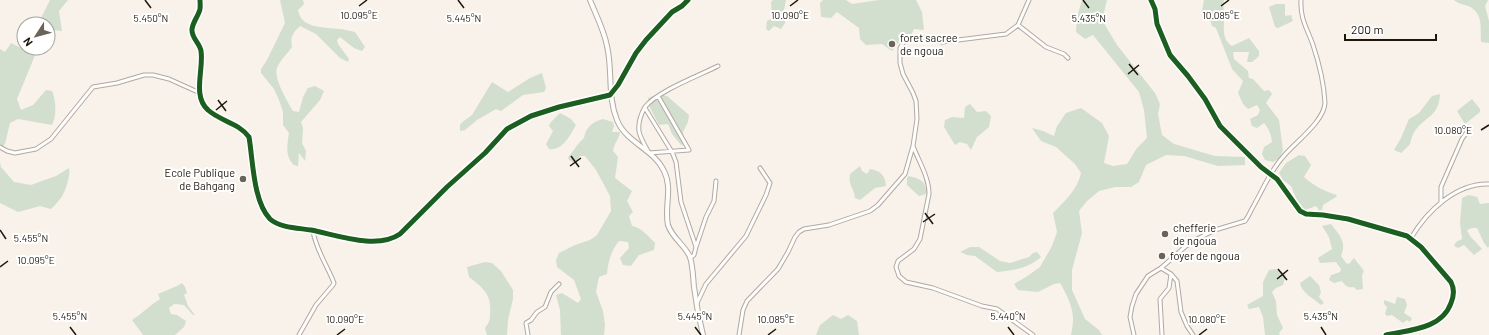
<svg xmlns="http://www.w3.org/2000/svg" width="1489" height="335" font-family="Barlow,sans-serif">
  <rect width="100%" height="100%" fill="#f9f2ea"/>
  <path fill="#d2dfce" d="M 50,0 L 68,0 L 59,11 L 62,31 L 53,30 L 48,32 L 48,24 L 38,24 Z
    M 280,0 L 303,0 L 304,4 L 298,10 C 301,29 324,27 339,29 C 344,29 349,31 355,32 L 365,47 L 362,51 L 354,48 L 340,37 L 337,40 L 338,44 L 349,59 L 348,62 L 340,58 L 316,34 L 300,26 C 293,33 290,36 292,47 C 288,53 280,60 277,68 C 273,78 288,102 293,111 L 299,112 L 303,97 L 308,88 L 315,86 L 324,91 L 320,100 L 301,122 L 303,128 L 302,143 L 306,151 L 305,161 L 299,153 L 298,166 L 294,165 C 285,157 287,145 289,133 L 283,125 L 283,112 L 279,100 L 274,89 L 261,73 L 261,69 L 267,60 L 285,23 Z
    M 773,0 L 786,0 L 784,10 L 785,23 L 781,29 L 774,26 L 769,31 L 766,29 L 767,21 L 772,18 L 771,2 Z
    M 823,0 L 846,0 L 852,4 L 879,0 L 916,0 L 922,12 L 924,30 L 914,29 L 911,35 L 904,36 L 892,51 L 882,44 L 866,45 L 860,39 L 859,28 L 837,12 L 831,18 L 821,17 L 820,3 Z
    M 1082,0 L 1107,0 L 1102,20 L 1117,45 L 1155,93 L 1160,104 L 1158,114 L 1162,135 L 1174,144 L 1215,156 L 1245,157 L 1245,165 L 1218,166 L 1184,156 L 1166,155 L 1146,165 L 1139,182 L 1131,187 L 1115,187 L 1099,191 L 1087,201 L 1079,211 L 1082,233 L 1072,270 L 1072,290 L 1085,319 L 1099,330 L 1102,335 L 1071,335 C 1072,330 1073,324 1073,319 C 1073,307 1066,293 1060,283 L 1054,284 L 1038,292 L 1018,290 L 1014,284 L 1026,277 L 1040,267 L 1052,246 L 1057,232 L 1053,213 C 1064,202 1078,189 1081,173 L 1075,164 L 1056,147 L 1041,141 L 1032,128 L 1043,131 L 1054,136 L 1057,126 L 1066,113 L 1081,108 L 1102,123 L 1109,136 L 1104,163 L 1113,166 L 1127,164 L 1137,148 L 1147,138 L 1144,110 L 1139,92 L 1093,35 L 1085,39 L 1076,32 L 1077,17 Z
    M 1204,0 L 1224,0 C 1223,7 1224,12 1224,20 C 1224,29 1222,40 1232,46 L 1249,38 L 1259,51 L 1259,56 L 1252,62 L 1247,62 L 1249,52 L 1233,52 L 1234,59 L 1248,71 L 1249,78 L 1253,79 L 1264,91 L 1269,90 L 1272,94 L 1266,103 L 1279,120 L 1283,150 L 1280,158 L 1273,162 L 1265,160 L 1262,154 L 1264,147 L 1272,142 C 1271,134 1269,129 1264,123 L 1257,128 L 1252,126 L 1250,119 L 1258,115 L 1260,110 L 1257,105 L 1248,109 L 1243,104 L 1238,93 L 1243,81 L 1232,69 L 1216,28 L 1212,26 L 1210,20 L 1201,15 Z
    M 1454,0 L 1488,0 L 1485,6 L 1489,21 L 1489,43 L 1481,42 C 1480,28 1484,13 1468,6 C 1463,4 1458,4 1454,0 Z
    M 1276,4 L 1285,4 L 1285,16 L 1291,15 L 1293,21 L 1278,28 L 1275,27 L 1269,7 Z
    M 11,43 L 23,49 L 24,48 L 38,48 L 17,99 L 21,110 L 33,105 L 46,90 L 52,91 C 56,100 57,116 52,125 L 18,119 L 10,123 L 5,144 L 0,149 L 0,49 L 5,52 Z
    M 542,73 L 546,88 L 544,92 L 523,95 L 501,111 L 496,109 L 477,120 L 465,130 L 460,131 L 460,125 C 463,120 468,119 472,115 L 492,82 L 508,92 L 530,78 Z
    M 659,94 L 667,96 L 689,115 L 688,122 L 683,132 L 684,144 L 681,145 L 672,134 L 668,124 L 659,125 L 648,104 L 648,98 Z
    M 1440,94 C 1439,117 1425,116 1414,132 C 1412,136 1411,140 1410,144 C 1408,147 1404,150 1401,153 L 1394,150 L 1401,138 L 1409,119 L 1419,113 L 1432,96 Z
    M 1472,99 L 1480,109 L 1480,112 L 1465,124 L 1457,111 Z
    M 970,104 L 977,112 L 986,111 L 991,116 L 989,127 L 977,137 L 971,150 L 967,144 L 960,142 L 955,145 L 944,127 L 945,120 L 952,117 L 964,118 L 965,107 Z
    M 560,113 L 571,119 L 576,125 C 570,135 563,151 549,149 L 546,144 L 553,131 L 549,126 L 551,122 Z
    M 603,119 L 613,122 L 614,126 L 612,132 L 620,132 C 619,139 614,143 613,151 L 618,157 L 615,178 L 632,191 L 627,201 L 633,212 L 629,216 L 632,226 C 641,227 649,237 655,243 L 654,250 L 639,255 L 631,266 L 623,265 L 620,258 L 629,248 L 628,242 L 619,241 C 611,251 608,262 607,274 L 599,277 L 596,292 L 603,311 L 605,325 L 604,335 L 561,335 L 560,310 L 556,295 L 562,293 L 578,303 L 581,299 L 574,280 L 557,267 L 556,260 L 559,253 L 575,245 L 590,240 L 597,235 L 611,211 L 610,196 L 596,170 L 585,156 L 580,156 L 576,164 L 569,160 L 568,157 C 574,151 577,144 584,138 C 586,127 592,122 603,119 Z
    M 1299,155 L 1305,156 L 1311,165 L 1304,177 C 1314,186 1324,191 1337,195 L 1336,197 L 1323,205 L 1322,210 L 1319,210 L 1316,206 L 1305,210 L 1297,200 L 1291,186 L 1283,180 L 1279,173 L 1286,163 Z
    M 0,162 L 1,167 L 14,182 L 31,185 L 56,176 L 69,168 C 71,174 65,194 60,199 C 57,203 54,206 51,209 L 40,206 L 18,212 L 0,203 Z
    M 860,166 L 862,171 L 867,174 L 870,169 C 881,171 885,175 886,186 L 875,188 L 860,200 L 855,198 C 854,187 848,186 850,174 Z
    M 909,176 C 920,179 927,181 926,194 L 919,196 L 907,185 L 907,178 Z
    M 1469,195 L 1477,197 L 1480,204 L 1489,203 L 1489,246 L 1488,248 L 1484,243 L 1477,228 L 1472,228 L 1467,230 L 1470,236 L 1482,249 L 1474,255 L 1464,245 L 1458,248 L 1454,246 L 1456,242 L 1462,239 L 1460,223 L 1462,198 Z
    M 1331,224 C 1339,235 1347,241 1341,256 L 1346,263 L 1349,264 L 1354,258 L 1364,271 L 1362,275 L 1363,289 L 1357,290 L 1354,287 C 1348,288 1345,286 1342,281 L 1334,283 L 1329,280 L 1331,275 L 1340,272 L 1341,269 L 1336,262 L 1320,263 L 1318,258 L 1332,249 L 1329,237 L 1322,226 Z
    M 970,247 L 979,247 L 1000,261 L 1010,263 L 1029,257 L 1033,253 L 1037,252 L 1041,257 C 1029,268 1012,271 997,272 L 975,256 L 967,255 L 960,252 Z
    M 485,262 L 492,263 L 501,271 L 513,290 L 513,299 L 508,320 L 507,335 L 487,335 L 485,328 C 489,323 490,320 490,314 C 492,294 483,288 469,277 L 467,267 Z
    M 1276,269 L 1286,274 L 1283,285 L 1276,288 L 1272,292 L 1276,301 L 1277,315 L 1283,328 L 1279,333 L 1280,335 L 1265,335 L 1263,317 L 1259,307 L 1249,309 L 1247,305 L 1263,296 L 1263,282 L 1269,270 Z
    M 1310,276 L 1319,285 L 1321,292 L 1319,297 L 1324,303 L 1321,305 C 1314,299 1301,292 1300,283 Z
    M 182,283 L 185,287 L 187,293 L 184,295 L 188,306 L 195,315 L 193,315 L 184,305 L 174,304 L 169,308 L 171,314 L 177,315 L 186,321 L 184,327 L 175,335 L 143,335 L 132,320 C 142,314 150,305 160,299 L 158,294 L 177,286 Z
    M 1397,297 L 1405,299 L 1407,305 L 1404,313 L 1412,318 L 1410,322 L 1407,320 L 1403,323 L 1392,315 L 1387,316 L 1385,314 L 1387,307 L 1384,304 L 1384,300 L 1395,304 Z
    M 833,315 L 841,319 L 848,315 L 857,321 L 859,335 L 816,335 L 820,325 Z"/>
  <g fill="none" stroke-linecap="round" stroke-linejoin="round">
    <defs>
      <path id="minor" d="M 200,0 C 200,4 201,9 199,12 C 197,18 193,22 192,29 C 191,38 200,43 201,51 C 204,69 192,96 208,110 C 220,121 239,123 249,137 C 253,160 253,201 270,219 C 280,228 299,228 311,230 C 337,235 377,250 400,234 L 447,187 L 485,153 L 507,129 L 531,116 L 559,107 L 610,95 L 618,85 L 636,53 L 646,40 L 672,12 L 682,6 L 688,0
        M 1151,0 L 1155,9 L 1157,24 L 1170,55 L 1188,76 L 1205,99 L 1220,126 L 1261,167 L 1277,179 L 1300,211 L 1306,214 L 1323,215 L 1348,219 L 1407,236 L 1421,247 L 1451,282 C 1455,290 1454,296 1451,303 C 1442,329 1409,330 1386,335
        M 1018,25 L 1046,47 L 1064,54 L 1068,58
        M 658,96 L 689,150 L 649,153 C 646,147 640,138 639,131 C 638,123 641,114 645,107 C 658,91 698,76 718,66
        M 645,108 L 672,152 L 676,162 L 681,202 L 696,247 L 694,255 L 690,258
        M 913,146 C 919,162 929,177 929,194 L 920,239 L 914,249 L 898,261 L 896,267 L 899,276 L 906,282 L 933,288 L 982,306 L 997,309 L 1033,335
        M 0,147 L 7,151 L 15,153 L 36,149 L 51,139 L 93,87 L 117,83 L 144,75 L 153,75 L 169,79 L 200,93
        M 1441,202 L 1441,187 L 1462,139 L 1469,129
        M 1411,238 C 1427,211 1456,183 1489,184
        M 696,247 L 706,217 L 714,201 L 716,181
        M 1161,268 L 1171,274 L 1169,288 L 1160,299 L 1162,335
        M 1171,274 L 1177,281 L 1181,312 L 1187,326 L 1193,335
        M 697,303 L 706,284 L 746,236 L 766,195 L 770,183 L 760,168
        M 299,335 L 316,305 L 333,285 L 334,283 C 327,265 316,250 313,231
        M 528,335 L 526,323 L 531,320 L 537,312 L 545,307 L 551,292 L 559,284
        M 739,335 L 743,310 L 747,301 L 778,269 L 788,252 L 795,237 L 799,232 L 804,229 L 829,225 L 870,211 L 878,205 L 905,174 L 913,146 L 917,119 L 916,101 L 913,93 L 903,74 L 900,63 L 900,48 L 903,43 L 909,39 L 922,37 L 942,42 L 1006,34 L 1018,25 L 1029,0
        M 1134,335 L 1130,317 L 1132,306 L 1136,294 L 1148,276 L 1161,268 L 1186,246 L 1199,238 L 1215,230 L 1245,221 C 1249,216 1251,210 1254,205 C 1263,189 1270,172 1282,158 C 1294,143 1324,122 1325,103 C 1324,83 1319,63 1313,45 C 1307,28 1300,19 1301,0"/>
      <path id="major" d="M 590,0 C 596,15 604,30 607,46 C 613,72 607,95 617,120 C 626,143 654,149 664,171 C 673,189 664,207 668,225 C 672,238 685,245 690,257 C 693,267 693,277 694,287 C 696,303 699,319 703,335"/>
    </defs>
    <use href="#minor" stroke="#b0a9a2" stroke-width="5"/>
    <use href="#major" stroke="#b0a9a2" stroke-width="6"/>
    <use href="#minor" stroke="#fefdfc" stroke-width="3"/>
    <use href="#major" stroke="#fefdfc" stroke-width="4"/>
    <defs>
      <path id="cycleway" d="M 200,0 C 200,4 201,9 199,12 C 197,18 193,22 192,29 C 191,38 200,43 201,51 C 204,69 192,96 208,110 C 220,121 239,123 249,137 C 253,160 253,201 270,219 C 280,228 299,228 311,230 C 337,235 377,250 400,234 L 447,187 L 485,153 L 507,129 L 531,116 L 559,107 L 610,95 L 618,85 L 636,53 L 646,40 L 672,12 L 682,6 L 688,0
        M 1151,0 L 1155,9 L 1157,24 L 1170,55 L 1188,76 L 1205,99 L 1220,126 L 1261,167 L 1277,179 L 1300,211 L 1306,214 L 1323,215 L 1348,219 L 1407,236 L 1421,247 L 1451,282 C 1455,290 1454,296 1451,303 C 1442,329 1409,330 1386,335"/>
    </defs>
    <use href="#cycleway" stroke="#fff" stroke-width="8"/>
    <use href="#cycleway" stroke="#1b5e20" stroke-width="5"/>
  </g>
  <path fill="none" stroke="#1d160d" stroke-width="1.5" d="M 145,0 L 151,8M 458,0 L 464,8M 1083,0 L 1089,8M 359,6 L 367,0M 790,6 L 798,0M 1221,6 L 1229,0M 1129,64 L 1138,75M 1128,74 L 1139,65M 218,100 L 226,111M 216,110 L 227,101M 1481,130 L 1489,125M 571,156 L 579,167M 570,166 L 581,158M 925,213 L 933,224M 923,222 L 935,214M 0,230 L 6,239M 0,267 L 8,261M 1278,269 L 1287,280M 1277,279 L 1288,270M 70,327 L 76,335M 695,327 L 701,335M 1008,327 L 1014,335M 1321,327 L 1326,335M 337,335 L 345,329M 768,335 L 776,329M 1199,335 L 1207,329"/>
  <g fill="#6a635a" stroke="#fff" stroke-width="1.5">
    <circle cx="892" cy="44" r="4"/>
    <circle cx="243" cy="179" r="4"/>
    <circle cx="1165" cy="234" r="4"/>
    <circle cx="1162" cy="256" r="4"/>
  </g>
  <g text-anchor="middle" stroke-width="4" stroke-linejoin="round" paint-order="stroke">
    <g font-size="11" fill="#1d160d" stroke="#fff" text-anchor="start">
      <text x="900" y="42">foret sacree<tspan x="900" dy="13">de ngoua</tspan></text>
      <text x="235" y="177" text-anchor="end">Ecole Publique<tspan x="235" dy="13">de Bahgang</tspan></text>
      <text x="1173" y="232">chefferie<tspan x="1173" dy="13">de ngoua</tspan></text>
      <text x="1170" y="260">foyer de ngoua</text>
    </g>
  </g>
  <g font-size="10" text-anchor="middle" fill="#1d160d" stroke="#fff" stroke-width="4" stroke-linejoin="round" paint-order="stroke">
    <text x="359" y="19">10.095°E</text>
    <text x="790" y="19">10.090°E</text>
    <text x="1221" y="19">10.085°E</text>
    <text x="151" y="22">5.450°N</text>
    <text x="464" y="22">5.445°N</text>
    <text x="1089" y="22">5.435°N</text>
    <text x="1453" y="134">10.080°E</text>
    <text x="31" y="242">5.455°N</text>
    <text x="36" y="264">10.095°E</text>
    <text x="70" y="320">5.455°N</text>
    <text x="695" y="320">5.445°N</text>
    <text x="1008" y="320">5.440°N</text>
    <text x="1321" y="320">5.435°N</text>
    <text x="345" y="323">10.090°E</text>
    <text x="776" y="323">10.085°E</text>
    <text x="1207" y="323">10.080°E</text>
  </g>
  <g transform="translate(36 36) rotate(234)"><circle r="19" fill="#ffffff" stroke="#a5a29e"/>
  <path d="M0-3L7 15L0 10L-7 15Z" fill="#6a635a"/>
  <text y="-6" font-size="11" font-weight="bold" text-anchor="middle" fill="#1d160d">N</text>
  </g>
  <path d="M1345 34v6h91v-6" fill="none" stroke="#1d160d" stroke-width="2"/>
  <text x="1351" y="34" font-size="12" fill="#1d160d" stroke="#ffffff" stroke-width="3" paint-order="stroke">200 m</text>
</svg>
